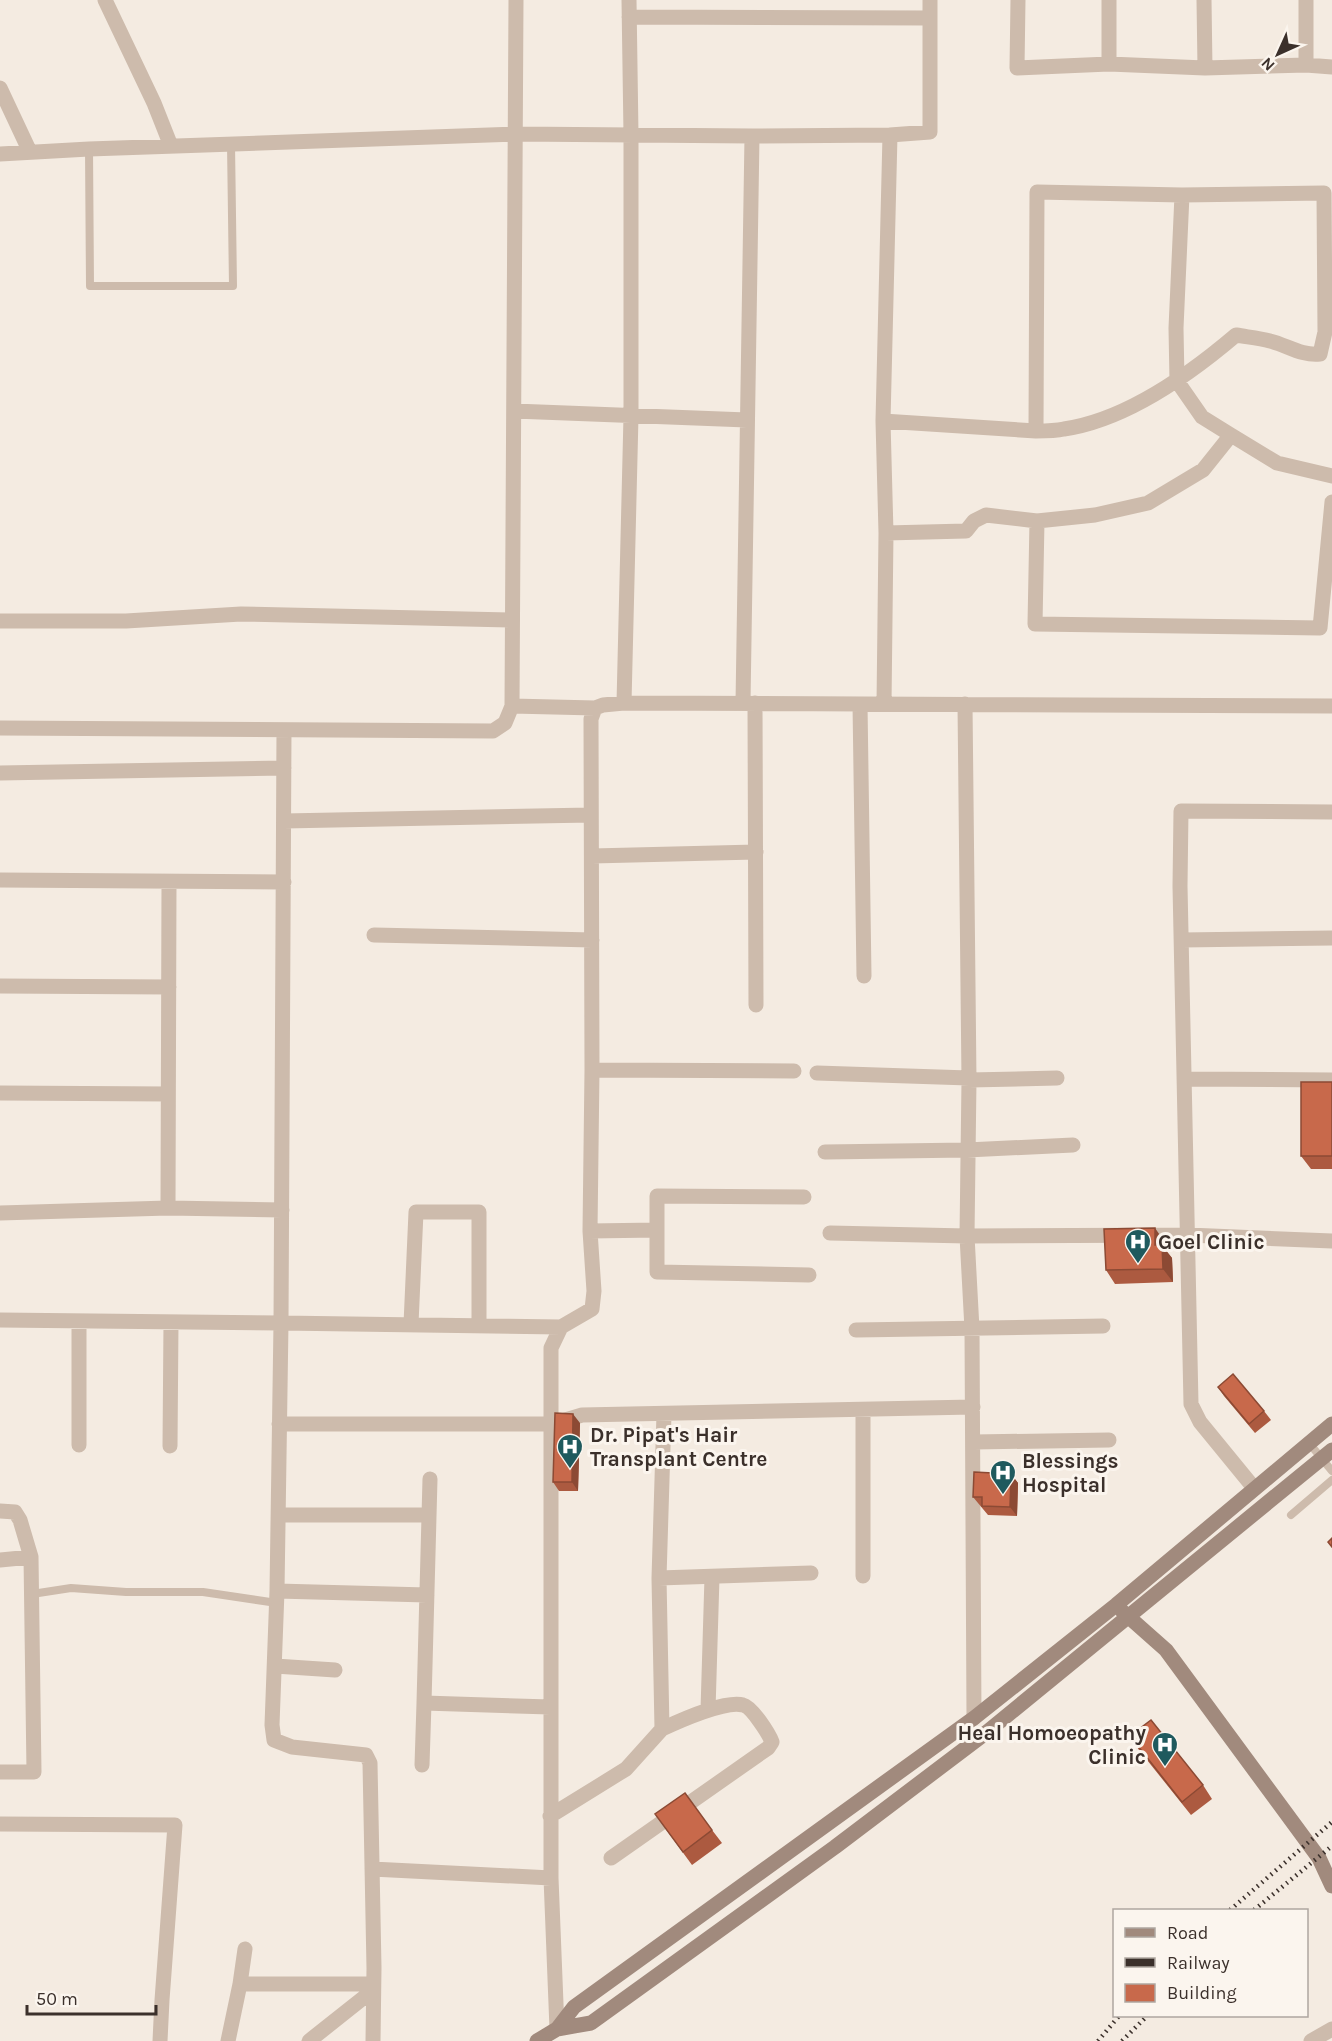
<svg xmlns="http://www.w3.org/2000/svg" width="1332" height="2041" font-family="Karla,sans-serif">
  <rect width="100%" height="100%" fill="#f4ebe1"/>
  <g fill="none" stroke-linecap="round" stroke-linejoin="round">
    <path stroke="#cdbbac" stroke-width="8" d="M 89,149 L 90,286 L 233,286 L 231,144
      M 1309,1443 L 1332,1471
      M 1291,1515 L 1332,1480
      M 32,1594 L 71,1588 L 126,1592 L 203,1592 L 277,1603"/>
    <path stroke="#cdbbac" stroke-width="15" d="M 105,0 L 154,103 L 171,146
      M 516,0 L 512,706 L 595,708
      M 1018,0 L 1017,68 L 1109,64 L 1205,68 L 1306,65 L 1332,67
      M 1204,0 L 1205,68
      M 1306,0 L 1306,65
      M 629,17 L 930,18
      M 1109,64 L 1109,0
      M 0,88 L 30,152
      M 890,135 L 930,132 L 930,0
      M 752,136 L 890,135 L 883,421 L 886,533 L 884,704
      M 0,154 L 89,149 L 516,134 L 752,136 L 743,703
      M 1182,195 L 1324,193 L 1325,332 L 1320,354 C 1301,356 1287,345 1270,341 C 1259,338 1247,337 1236,335 C 1189,375 1126,420 1064,429 C 1055,431 1045,431 1036,431 L 1037,192 L 1182,195 L 1176,328 L 1177,381 L 1202,417 L 1231,435 L 1277,463 L 1332,476
      M 514,411 L 747,420
      M 883,421 L 1036,431
      M 1231,435 L 1203,470 L 1148,503 L 1095,515 L 1037,521 L 1035,624 L 1320,628 L 1332,502
      M 886,533 L 966,531 L 974,521 L 986,515 L 1037,521
      M 0,621 L 126,621 L 241,614 L 512,620
      M 624,703 L 631,416 L 631,135 L 629,0
      M 755,703 L 756,1005
      M 860,704 L 864,976
      M 965,704 L 969,1080 L 967,1236 L 972,1329 L 974,1718
      M 0,728 L 493,731 L 505,723 L 512,706
      M 284,730 L 281,1323 L 561,1327
      M 0,773 L 284,768
      M 284,821 L 591,815
      M 592,856 L 756,852
      M 0,880 L 284,882
      M 374,935 L 592,940
      M 1182,940 L 1332,938
      M 0,986 L 169,987
      M 592,1070 L 794,1071
      M 817,1073 L 969,1078 L 969,1080 L 1057,1078
      M 1185,1079 L 1332,1080
      M 0,1093 L 168,1094
      M 825,1152 L 967,1150 L 1073,1145
      M 804,1197 L 657,1196 L 657,1272 L 809,1275
      M 168,1208 L 169,882
      M 0,1213 L 168,1208 L 282,1210
      M 590,1231 L 657,1230
      M 830,1233 L 967,1236 L 1188,1235 L 1332,1241
      M 0,1320 L 281,1323 L 277,1591 L 272,1725 L 274,1740 L 292,1747 L 366,1755 L 370,1763 L 374,1968 L 373,2041
      M 79,1321 L 79,1445
      M 411,1324 L 416,1212 L 479,1212 L 479,1326
      M 856,1330 L 1103,1326
      M 279,1424 L 552,1424 L 582,1415 L 973,1407
      M 974,1442 L 1109,1440
      M 170,1446 L 171,1322
      M 430,1479 L 424,1703 L 550,1707
      M 1254,1488 L 1200,1422 L 1191,1404 L 1180,886 L 1181,811 L 1332,812
      M 0,1511 L 15,1512 L 20,1520 L 31,1557
      M 279,1515 L 429,1515
      M 0,1560 L 31,1557 L 34,1772 L 0,1772
      M 863,1576 L 863,1410
      M 659,1578 L 811,1573
      M 277,1591 L 427,1595
      M 275,1666 L 335,1670
      M 708,1710 L 712,1577
      M 422,1765 L 424,1703
      M 550,1816 L 626,1769 L 662,1729 L 659,1578 L 664,1414
      M 0,1824 L 175,1825 L 162,2000 L 160,2041
      M 611,1858 L 768,1748 L 772,1742 C 769,1734 752,1707 743,1705 C 726,1700 679,1721 662,1729
      M 372,1869 L 551,1878
      M 240,1984 L 373,1984
      M 557,2029 L 551,1878 L 551,1348 L 561,1327 L 592,1309 L 594,1291 L 590,1231 L 592,1070 L 591,719 L 595,708 L 603,705 L 624,703 L 1332,706
      M 228,2041 L 240,1984 L 245,1949
      M 309,2041 L 372,1991
      M 1311,2041 L 1332,2029"/>
    <path stroke="#a18a7d" stroke-width="15" d="M 1122,1611 L 1166,1650 L 1319,1858 L 1332,1886
      M 557,2029 L 591,2023 L 835,1847 L 987,1732 L 1332,1450
      M 537,2041 L 557,2029 L 574,2007 L 974,1718 L 1116,1605 L 1332,1424"/>
    <path stroke="#3b302b" stroke-width="4.5" stroke-dasharray="1.5 4.5" stroke-linecap="butt" d="M 1230,1910 L 1332,1822
      M 1254,1910 L 1332,1846
      M 1098,2041 L 1119,2016
      M 1122,2041 L 1147,2016"/>
  </g>
  <path fill="#ac5a40" d="M 1332,1082 L 1332,1169 L 1311,1169 L 1301,1156 Z
    M 1164,1241 L 1164,1248 L 1172,1258 L 1173,1282 L 1115,1284 L 1106,1270 Z
    M 1218,1387 L 1264,1411 L 1271,1420 L 1255,1433 L 1224,1396 Z
    M 580,1423 L 578,1491 L 559,1491 L 553,1482 Z
    M 1011,1474 L 1018,1483 L 1017,1516 L 988,1515 L 973,1497 Z
    M 1130,1736 L 1203,1785 L 1212,1799 L 1191,1815 L 1139,1750 Z
    M 665,1828 L 712,1830 L 722,1843 L 692,1865 Z"/>
  <path fill="#8c4a34" d="M 1155,1228 L 1164,1241 L 1164,1248 L 1172,1258 L 1173,1282 L 1163,1269 L 1155,1245 Z
    M 573,1414 L 580,1423 L 578,1491 L 572,1482 Z
    M 1011,1474 L 1018,1483 L 1017,1516 L 1010,1507 Z"/>
  <path fill="#c8694b" stroke="#8c4a34" stroke-width="1.5" d="M 1301,1082 L 1332,1082 L 1332,1156 L 1301,1156 Z
    M 1155,1228 L 1155,1245 L 1162,1245 L 1163,1269 L 1106,1270 L 1104,1229 Z
    M 1233,1374 L 1264,1411 L 1249,1424 L 1218,1387 Z
    M 555,1413 L 573,1414 L 572,1482 L 553,1482 Z
    M 974,1472 L 1011,1474 L 1010,1507 L 982,1506 L 982,1497 L 973,1497 Z
    M 1332,1538 L 1332,1547 L 1328,1542 Z
    M 1151,1720 L 1203,1785 L 1182,1802 L 1130,1736 Z
    M 685,1793 L 712,1830 L 683,1852 L 655,1814 Z"/>
  <defs>
    <symbol id="hospital-pin" viewBox="-11 -11 22 30"><path d="M0 17L-7.5 6A9.5 9.5 0 1 1 7.5 6Z" fill="#1f5a5e" stroke="#fbf5ee"/><path d="M-5-5h3v3.5h4V-5h3V5h-3V1.5h-4V5h-3Z" fill="#fff"/></symbol>
  </defs>
  <g fill-rule="evenodd">
    <use href="#hospital-pin" x="1123" y="1227" width="30" height="40"/>
    <use href="#hospital-pin" x="555" y="1432" width="30" height="40"/>
    <use href="#hospital-pin" x="988" y="1458" width="30" height="40"/>
    <use href="#hospital-pin" x="1150" y="1730" width="30" height="40"/>
  </g>
  <g text-anchor="middle" stroke-width="6" stroke-linejoin="round" paint-order="stroke">
    <g font-size="21" font-weight="bold" fill="#3b302b" stroke="#fbf5ee" text-anchor="start">
      <text x="1158" y="1249">Goel Clinic</text>
      <text x="590" y="1442">Dr. Pipat's Hair<tspan x="590" dy="24">Transplant Centre</tspan></text>
      <text x="1022" y="1468">Blessings<tspan x="1022" dy="24">Hospital</tspan></text>
      <text x="1146" y="1740" text-anchor="end">Heal Homoeopathy<tspan x="1146" dy="24">Clinic</tspan></text>
    </g>
  </g>
  <rect x="1113" y="1909" width="195" height="108" fill="#fbf5ee" stroke="#aea6a0" stroke-width="1.5"/>
  <rect x="1125" y="1928" width="30" height="9" fill="#a18a7d" stroke="#aea6a0" stroke-width="1.5"/>
  <text x="1167" y="1939" font-size="18" fill="#3b302b">Road</text>
  <rect x="1125" y="1958" width="30" height="9" fill="#3b302b" stroke="#aea6a0" stroke-width="1.5"/>
  <text x="1167" y="1969" font-size="18" fill="#3b302b">Railway</text>
  <rect x="1125" y="1984" width="30" height="18" fill="#c8694b" stroke="#aea6a0" stroke-width="1.5"/>
  <text x="1167" y="1999" font-size="18" fill="#3b302b">Building</text>
  <g transform="translate(1278 54) rotate(225)" stroke="#fbf5ee" stroke-width="4.5" paint-order="stroke">
  <path d="M0-4.5L10 22L0 15L-10 22Z" fill="#3b302b"/>
  <text y="-9" font-size="16" font-weight="bold" text-anchor="middle" fill="#3b302b">N</text>
  </g>
  <path d="M27 2005v9h129v-9" fill="none" stroke="#3b302b" stroke-width="3"/>
  <text x="36" y="2005" font-size="18" fill="#3b302b" stroke="#fbf5ee" stroke-width="4.5" paint-order="stroke">50 m</text>
</svg>
